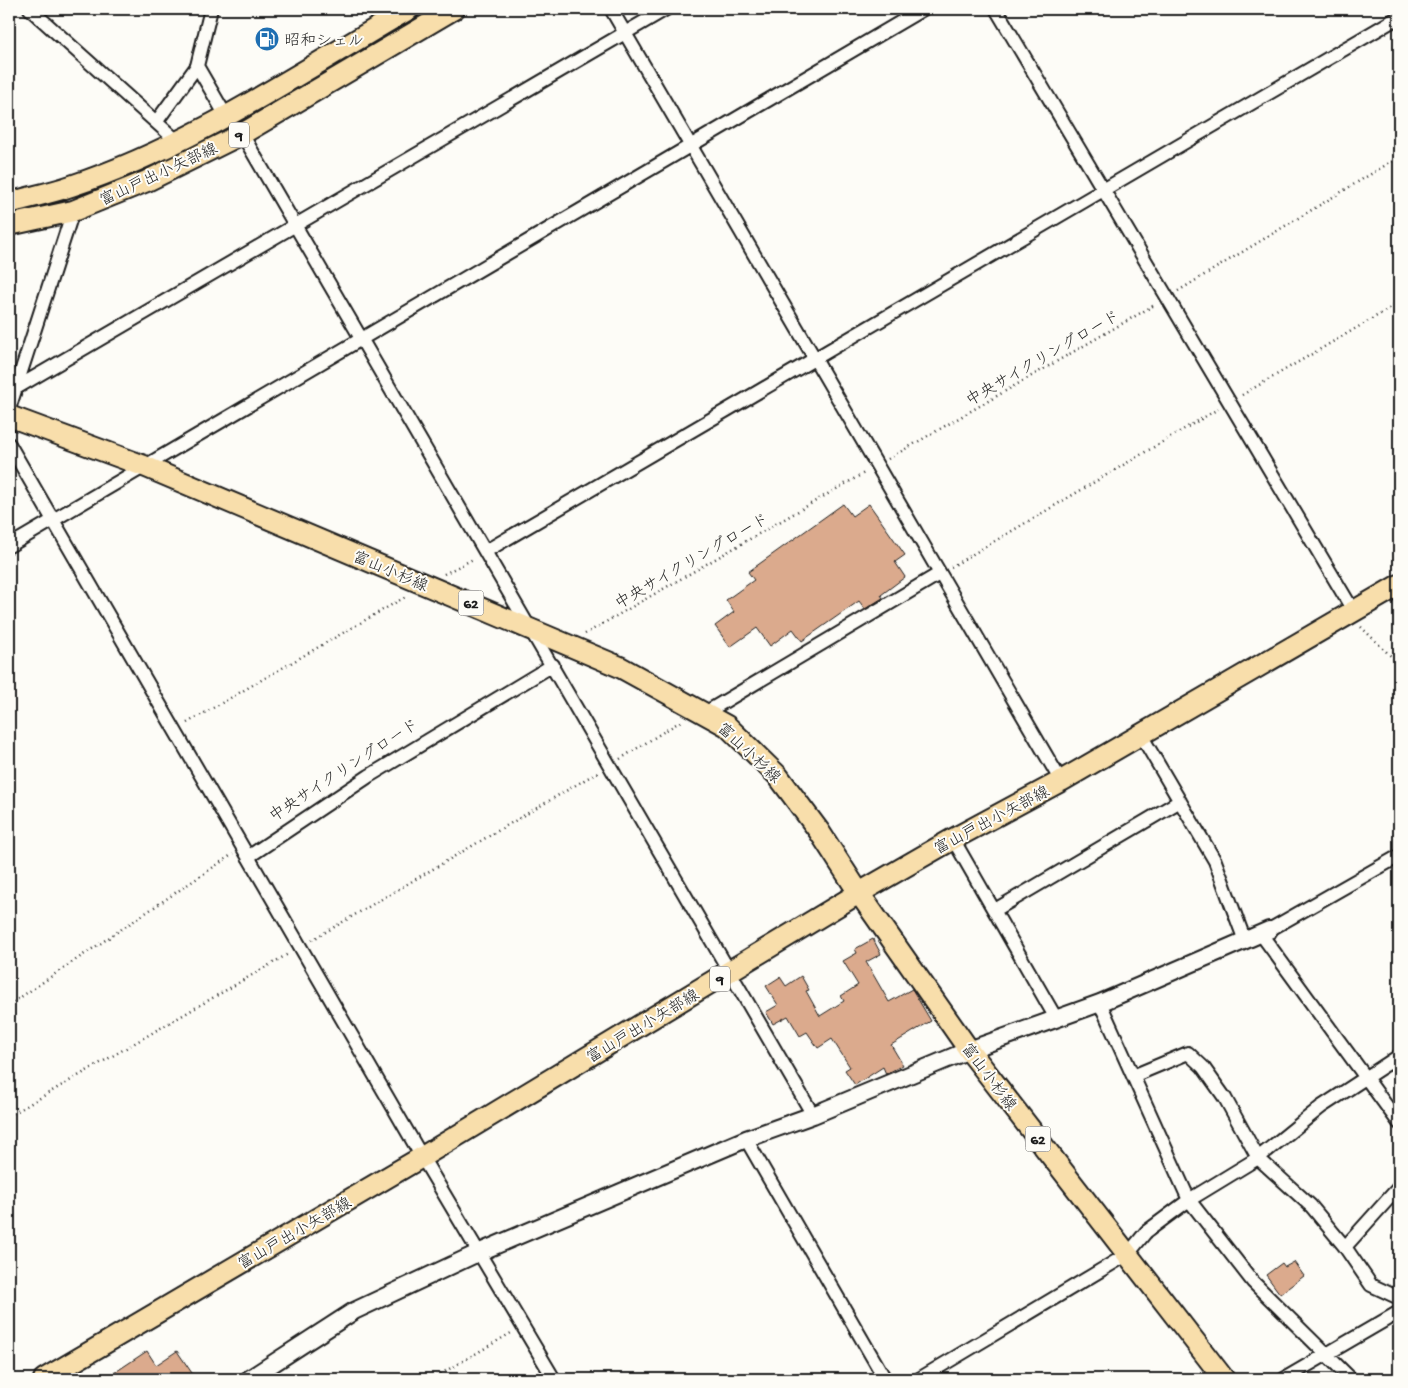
<svg xmlns="http://www.w3.org/2000/svg" width="1408" height="1388" font-family="'Gochi Hand','Klee One',sans-serif">
  <rect width="100%" height="100%" fill="#fdfcf7"/>
  <filter id="ink" filterUnits="userSpaceOnUse"><feTurbulence type="fractalNoise" baseFrequency=".02" numOctaves="2"/><feDisplacementMap in="SourceGraphic" scale="10" xChannelSelector="R" yChannelSelector="G"/><feConvolveMatrix kernelMatrix="1 2 1 2 8 2 1 2 1" color-interpolation-filters="sRGB"/></filter>
  <g filter="url(#ink)">
    <path fill="#dbaa8d" stroke="#1c1c1c" d="M 843,504 L 852,516 L 869,504 L 905,555 L 895,562 L 905,577 L 881,595 L 883,598 L 881,599 L 865,609 L 859,601 L 802,641 L 793,629 L 770,646 L 757,628 L 730,647 L 715,626 L 734,612 L 726,600 L 754,580 L 748,572 Z
      M 873,939 L 881,954 L 866,962 L 889,1002 L 912,989 L 931,1021 L 891,1045 L 903,1065 L 886,1074 L 883,1067 L 855,1085 L 845,1070 L 850,1067 L 832,1039 L 818,1048 L 807,1032 L 800,1036 L 788,1016 L 773,1024 L 766,1012 L 778,1005 L 766,986 L 780,977 L 786,986 L 801,976 L 809,990 L 806,991 L 820,1016 L 844,1001 L 841,996 L 858,985 L 843,961 L 857,953 L 855,949 Z
      M 1294,1262 L 1304,1276 L 1280,1294 L 1266,1275 L 1282,1263 L 1285,1267 Z
      M 147,1351 L 156,1365 L 177,1351 L 196,1379 L 105,1379 Z"/>
    <g fill="none" stroke-linecap="round" stroke-linejoin="round">
      <defs>
        <path id="minor" d="M 30,9 L 177,141
          M 611,9 L 1061,781
          M 996,9 L 1354,612
          M 197,66 L 226,116
          M 157,121 L 197,66 L 211,9
          M 242,134 L 813,1115
          M 16,388 L 666,9
          M 9,409 L 73,211
          M 9,444 L 422,1157 L 554,1379
          M 9,546 L 923,9
          M 486,551 L 1399,17
          M 705,713 L 939,574
          M 1141,735 L 1215,861 L 1245,941
          M 953,839 L 1057,1020
          M 248,857 L 369,776 L 553,665
          M 995,910 L 1180,801
          M 1269,930 L 1399,856
          M 1261,934 L 1399,1123
          M 1100,1003 L 1189,1200 L 1253,1282 L 1351,1379
          M 1133,1076 L 1188,1053 L 1203,1067 L 1225,1098 L 1258,1158 L 1311,1206 L 1345,1247 L 1371,1285 L 1399,1298
          M 746,1139 L 885,1379
          M 1345,1247 L 1399,1187
          M 919,1379 L 1128,1254 L 1146,1232 L 1189,1200 L 1258,1158 L 1321,1107 L 1399,1056
          M 1284,1379 L 1399,1312"/>
        <path id="tertiary" d="M 249,1379 L 354,1311 L 480,1252 L 746,1139 L 813,1115 L 969,1050 L 1100,1003 L 1269,930"/>
        <path id="primary" d="M 9,203 C 29,197 51,193 71,186 C 192,146 300,72 409,9
          M 9,225 L 73,211 L 147,181 L 242,134 L 454,9
          M 9,416 L 144,466 L 620,667 L 727,726 L 778,776 L 819,831 L 859,893 L 969,1050 L 1224,1379
          M 44,1379 L 422,1157 L 859,893 L 953,839 L 1061,781 L 1399,585"/>
      </defs>
      <use href="#minor" stroke="#1c1c1c" stroke-width="16"/>
      <use href="#tertiary" stroke="#1c1c1c" stroke-width="20"/>
      <use href="#primary" stroke="#1c1c1c" stroke-width="24"/>
      <path stroke="#1c1c1c" stroke-width="2.5" stroke-dasharray="1 4" stroke-linecap="butt" d="M 1178,291 L 1399,157
        M 1242,395 L 1399,303
        M 888,459 L 1156,304
        M 951,567 L 1218,409
        M 444,574 L 475,558
        M 1361,627 L 1399,664
        M 585,634 L 866,472
        M 187,723 L 407,596
        M 620,759 L 681,721
        M 312,940 L 598,772
        M 9,1005 L 233,854
        M 9,1116 L 290,953
        M 432,1379 L 511,1333"/>
      <use href="#minor" stroke="#fdfcf7" stroke-width="12"/>
      <use href="#tertiary" stroke="#fdfcf7" stroke-width="16"/>
      <use href="#primary" stroke="#f8deab" stroke-width="20"/>
    </g>
  </g>
  <defs>
    <symbol id="fuel-disc" viewBox="-11 -11 22 22"><circle r="9.5" fill="#1f6fb2" stroke="#fdfcf7"/><path d="M-5.5-6h7V0h2V4h1.3V-2.5L3-4.5l.8-.8L6-3V5H2.5V1h-1V6h-7ZM-4.2-4.7v3.2H.2V-4.7Z" fill="#fff"/></symbol>
  </defs>
  <g fill-rule="evenodd">
    <use href="#fuel-disc" x="253" y="25" width="28" height="28"/>
  </g>
  <g text-anchor="middle" stroke-width="4" stroke-linejoin="round" paint-order="stroke">
    <g fill="#fdfcf7" stroke="#605f5e" stroke-width="1">
      <rect x="229" y="122.5" width="20" height="25" rx="4"/>
      <rect x="458.5" y="590.5" width="25" height="25" rx="4"/>
      <rect x="710" y="966.5" width="20" height="25" rx="4"/>
      <rect x="1025.5" y="1126.5" width="25" height="25" rx="4"/>
    </g>
    <g font-size="15" font-weight="bold" fill="#1c1c1c">
      <text x="239" y="140">9</text>
      <text x="471" y="608">62</text>
      <text x="720" y="984">9</text>
      <text x="1038" y="1144">62</text>
    </g>
    <g font-size="16" fill="#1c1c1c" stroke="#fdfcf7" text-anchor="start">
      <text x="284" y="45">昭和シェル</text>
    </g>
    <g font-size="16" fill="#1c1c1c" stroke="#fdfcf7">
      <text transform="translate(158 173) rotate(-25)" y="6">富山戸出小矢部線</text>
      <text transform="translate(1042 357) rotate(-30)" y="6">中央サイクリングロード</text>
      <text transform="translate(691 560) rotate(-30)" y="6">中央サイクリングロード</text>
      <text transform="translate(391 570) rotate(23)" y="6">富山小杉線</text>
      <text transform="translate(750 752) rotate(43)" y="6">富山小杉線</text>
      <text transform="translate(343 769) rotate(-33)" y="6">中央サイクリングロード</text>
      <text transform="translate(991 819) rotate(-28)" y="6">富山戸出小矢部線</text>
      <text transform="translate(642 1025) rotate(-31)" y="6">富山戸出小矢部線</text>
      <text transform="translate(990 1076) rotate(53)" y="6">富山小杉線</text>
      <text transform="translate(294 1232) rotate(-30)" y="6">富山戸出小矢部線</text>
    </g>
  </g>
  <rect width="1408" height="1388" fill="none" stroke="#fdfcf7" stroke-width="30"/>
  <rect x="15" y="15" width="1378" height="1358" fill="none" stroke="#1c1c1c" stroke-width="2" filter="url(#ink)"/>
</svg>
